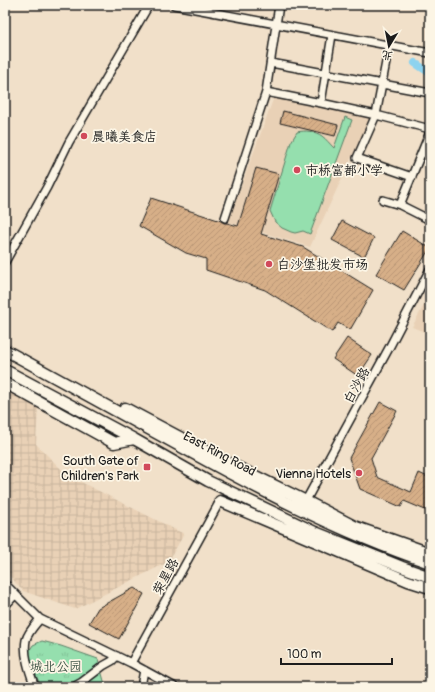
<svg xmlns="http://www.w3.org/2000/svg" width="435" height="692" font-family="Pangolin,'LXGW WenKai TC',sans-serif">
  <defs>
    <pattern id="industrial-grid" width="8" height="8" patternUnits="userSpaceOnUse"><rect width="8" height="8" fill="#e9d1b6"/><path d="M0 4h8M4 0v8" fill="none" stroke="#c7b39c"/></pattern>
    <pattern id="park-tufts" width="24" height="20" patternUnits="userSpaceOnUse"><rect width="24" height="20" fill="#95dfae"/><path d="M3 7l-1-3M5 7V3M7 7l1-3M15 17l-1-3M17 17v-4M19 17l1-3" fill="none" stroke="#80bf95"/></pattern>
    <pattern id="building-hatch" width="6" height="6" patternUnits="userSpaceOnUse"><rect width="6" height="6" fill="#d7af88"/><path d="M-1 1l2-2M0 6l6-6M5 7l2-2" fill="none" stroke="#b89675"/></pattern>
  </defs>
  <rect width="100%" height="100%" fill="#f1e0c9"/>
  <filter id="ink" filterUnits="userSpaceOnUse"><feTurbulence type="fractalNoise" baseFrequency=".025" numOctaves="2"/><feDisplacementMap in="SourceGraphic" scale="8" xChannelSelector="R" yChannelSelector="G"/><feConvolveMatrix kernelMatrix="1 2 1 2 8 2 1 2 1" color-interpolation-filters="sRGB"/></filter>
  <g filter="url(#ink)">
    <path fill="#e9d1b6" d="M 274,97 L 370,118 L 310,247 L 228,222 Z
      M 430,294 L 430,334 L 412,327 Z"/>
    <path fill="url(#industrial-grid)" d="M 5,388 L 38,406 L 36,444 L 67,475 L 184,534 L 168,562 L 75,609 L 23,591 L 5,571 Z"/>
    <path fill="url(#park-tufts)" stroke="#587e65" d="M 42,641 L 61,646 L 98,659 L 104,681 L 107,687 L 41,687 L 27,654 L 33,645 Z"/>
    <path fill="#95dfae" stroke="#587e65" d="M 345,117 L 352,120 L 310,234 L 303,231 L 295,233 L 291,232 L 282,228 L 275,222 L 270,211 L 291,142 L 297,132 C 305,130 315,131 322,136 C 326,139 330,144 334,148 Z"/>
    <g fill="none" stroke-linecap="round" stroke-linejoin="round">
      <path stroke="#8dd3ef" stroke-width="8" d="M 415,63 L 430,73"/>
    </g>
    <path fill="url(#building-hatch)" stroke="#1c1c1c" d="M 283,111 L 338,125 L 335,136 L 280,123 Z
      M 256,168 L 279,174 L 261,234 L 303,247 L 373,290 L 350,330 L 338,323 L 332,332 L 265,290 L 206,270 L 206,259 L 186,253 L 139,226 L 151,198 L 221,221 L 224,223 L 227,223 L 238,226 Z
      M 342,221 L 374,238 L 364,257 L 332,240 Z
      M 402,231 L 430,248 L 404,290 L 376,274 Z
      M 347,338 L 372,355 L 358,376 L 333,359 Z
      M 380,402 L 397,411 L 371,458 L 377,477 L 411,492 L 419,473 L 430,478 L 430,512 L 404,501 L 401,507 L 360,489 L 349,458 Z
      M 134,588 L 144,594 L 119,639 L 89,623 L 98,608 Z"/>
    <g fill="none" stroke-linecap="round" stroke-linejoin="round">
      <defs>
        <path id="street" d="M 174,5 L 430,53
          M 389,46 L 376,115 L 430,129
          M 271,63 L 430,93
          M 266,92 L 321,103 L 376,115 L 357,158 L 412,177
          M 321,103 L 332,35
          M 430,132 L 400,205 L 430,220
          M 427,155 L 430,150
          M 383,200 L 400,205
          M 225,218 L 266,92 L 279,5
          M 5,262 L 47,187 L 69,142 L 149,5
          M 304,504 L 389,348 L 430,269
          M 5,584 L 40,619 L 131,663 L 175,687
          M 5,606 L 15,595
          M 131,663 L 220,501
          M 35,687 C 30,673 23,655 26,640 C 28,632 35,625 40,619
          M 73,687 L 82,682 L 103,666 L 112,661 L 117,656
          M 143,687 L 142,681 L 144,670"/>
        <path id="secondary" d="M 5,350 C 59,380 113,409 167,439 C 252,486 337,532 430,563
          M 5,370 L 134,439 L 208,481 L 315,532 L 402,567 L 430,577
          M 5,383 L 114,443 L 134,439
          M 125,408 L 219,458 L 306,501 L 356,527 L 430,553
          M 220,501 L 408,581 L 430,588"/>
      </defs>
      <use href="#street" stroke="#1c1c1c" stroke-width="10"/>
      <use href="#secondary" stroke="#1c1c1c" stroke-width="13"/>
      <use href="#street" stroke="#fcf5e5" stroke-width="7"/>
      <use href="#secondary" stroke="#fcf5e5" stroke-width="10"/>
    </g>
  </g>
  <g fill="#d1495b" stroke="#fcf5e5" stroke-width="1.5">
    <circle cx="84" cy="136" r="4"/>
    <circle cx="297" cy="170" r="4"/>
    <circle cx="269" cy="264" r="4"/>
    <rect x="143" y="463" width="8" height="8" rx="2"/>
    <circle cx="359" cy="473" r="4"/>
  </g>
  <g text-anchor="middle" stroke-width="3.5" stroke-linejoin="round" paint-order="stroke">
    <g font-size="13" fill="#1c1c1c" stroke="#fcf5e5" text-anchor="start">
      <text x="92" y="141">晨曦美食店</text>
      <text x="305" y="175">市桥富都小学</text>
      <text x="277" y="269">白沙堡批发市场</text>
      <text x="139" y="465" text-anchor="end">South Gate of<tspan x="139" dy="15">Children's Park</tspan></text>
      <text x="351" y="478" text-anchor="end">Vienna Hotels</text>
    </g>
    <g font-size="13" fill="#1c1c1c" stroke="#fcf5e5">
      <text transform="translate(356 385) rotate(-61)" y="5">白沙路</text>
      <text transform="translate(220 453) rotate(28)" y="5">East Ring Road</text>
      <text transform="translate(165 576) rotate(-61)" y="5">荣星路</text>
    </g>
    <g font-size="13" fill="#405648" stroke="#fcf5e5">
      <text x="56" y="671">城北公园</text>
    </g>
  </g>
  <rect width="435" height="692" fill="none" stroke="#fcf5e5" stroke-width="20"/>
  <rect x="10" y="10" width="415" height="672" fill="none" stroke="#1c1c1c" stroke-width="1.5" filter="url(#ink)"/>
  <g transform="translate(389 46) rotate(190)" stroke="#fcf5e5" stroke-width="3" paint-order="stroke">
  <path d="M0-3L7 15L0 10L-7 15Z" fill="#1c1c1c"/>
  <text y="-6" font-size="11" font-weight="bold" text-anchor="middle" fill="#1c1c1c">北</text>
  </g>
  <path d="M281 658v6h111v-6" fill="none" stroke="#1c1c1c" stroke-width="2"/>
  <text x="287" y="658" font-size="12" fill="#1c1c1c" stroke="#fcf5e5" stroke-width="3" paint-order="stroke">100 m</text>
</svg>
